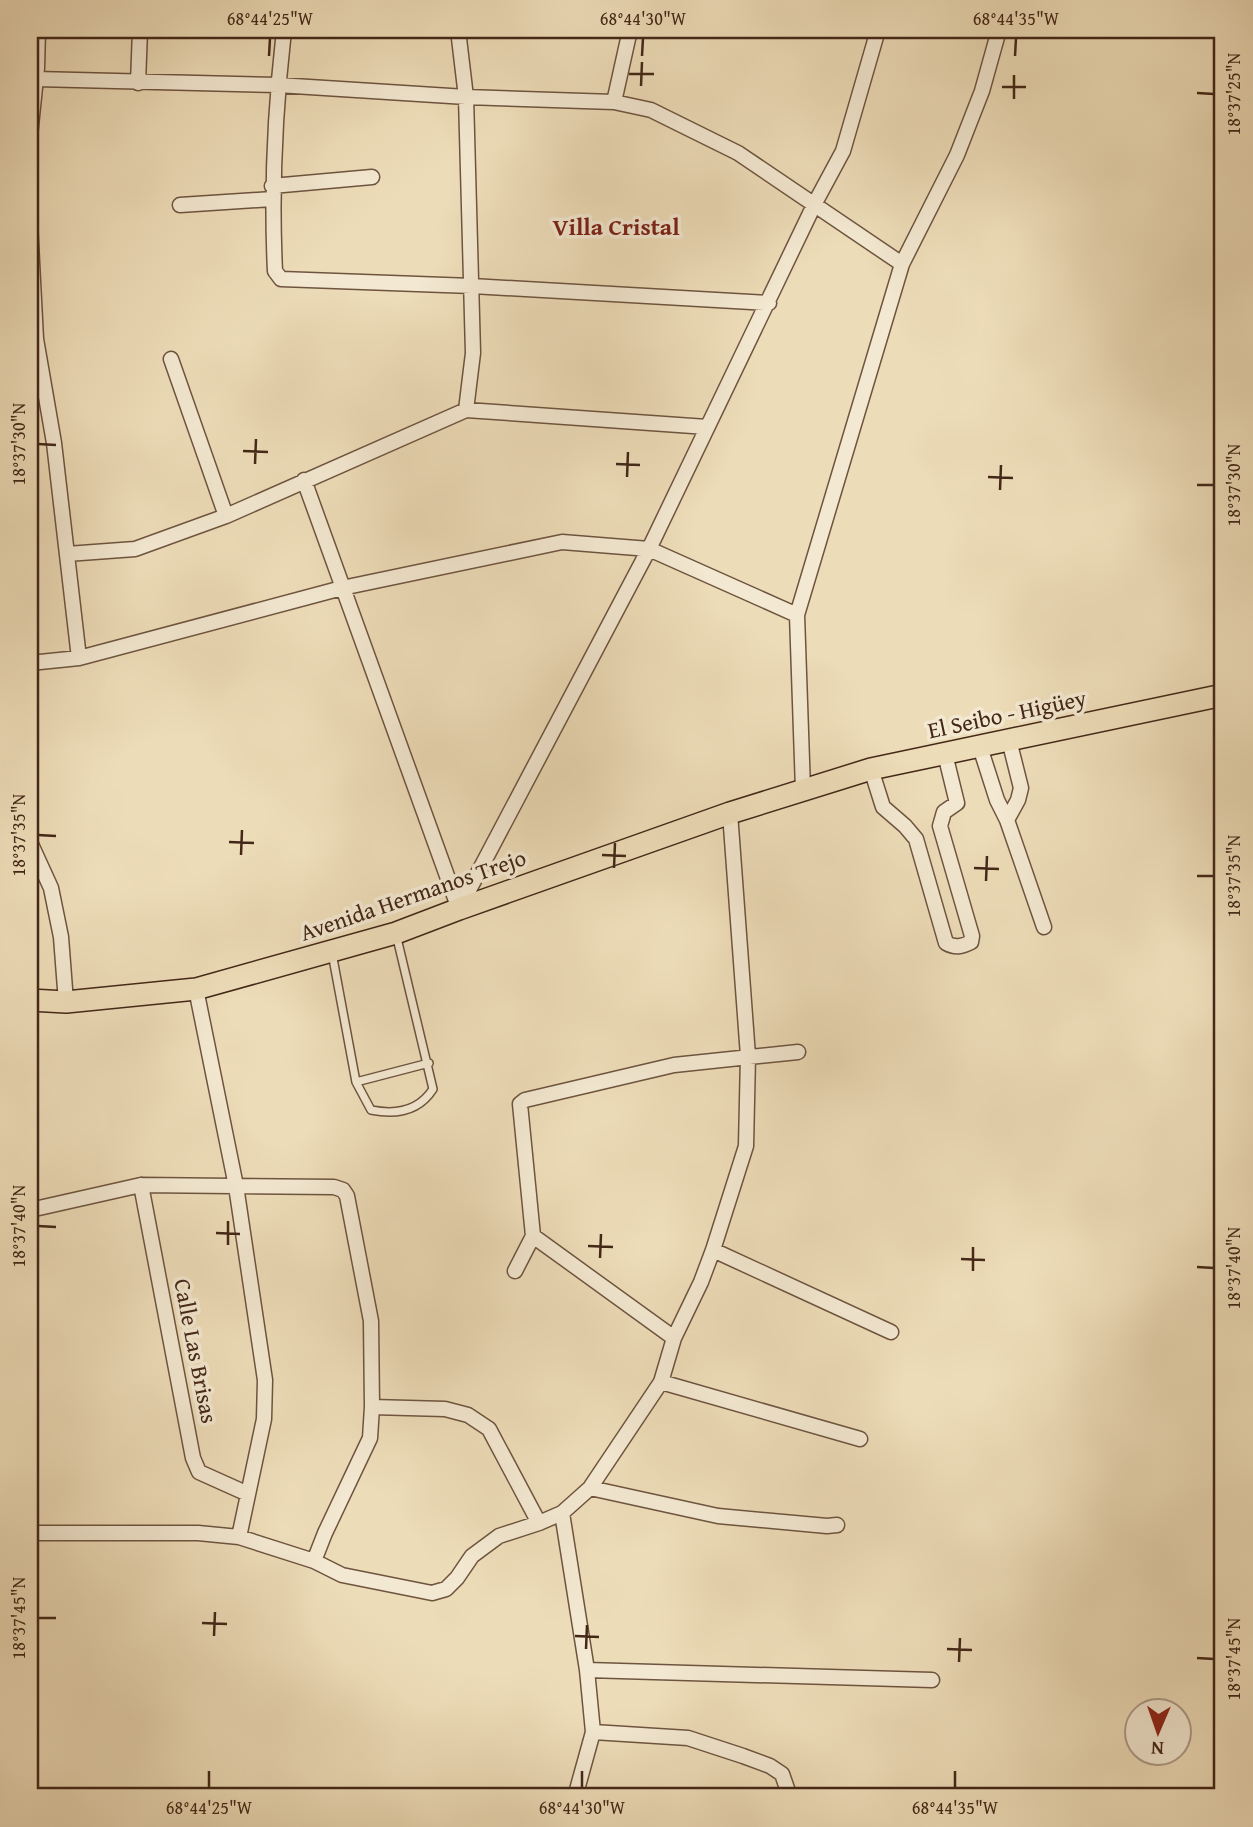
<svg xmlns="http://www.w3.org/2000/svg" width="1253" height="1827" font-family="'Gentium Book Plus',serif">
  <rect width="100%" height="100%" fill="#eddcb8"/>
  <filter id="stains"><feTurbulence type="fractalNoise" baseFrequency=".00286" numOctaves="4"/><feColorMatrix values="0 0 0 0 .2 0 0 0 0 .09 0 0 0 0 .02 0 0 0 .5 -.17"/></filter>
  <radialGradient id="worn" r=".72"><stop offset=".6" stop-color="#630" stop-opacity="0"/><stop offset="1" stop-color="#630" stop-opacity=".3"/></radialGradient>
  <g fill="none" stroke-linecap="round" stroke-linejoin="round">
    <defs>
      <path id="service" d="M 332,953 L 356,1082 L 371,1110 C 396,1115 419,1111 433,1089 L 396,934
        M 356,1082 L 429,1063"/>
      <path id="minor" d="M 284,30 C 275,110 271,190 275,271 L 281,279 L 472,286 L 769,303
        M 458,30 L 466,97 L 473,353 L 466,410
        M 36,79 L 278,85 L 466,97 L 614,102 L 651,110 L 738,153 L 902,264
        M 138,83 L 140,30
        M 614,102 L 630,30
        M 30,136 L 37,68 L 38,30
        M 272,186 L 372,177
        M 180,205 L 272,199
        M 30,223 L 36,339 L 54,443 L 79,658
        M 171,359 L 226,516
        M 304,480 L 459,909
        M 67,554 L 135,549 L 226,516 L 466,410 L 707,427
        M 30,663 L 79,658 L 342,588 L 562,542 L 649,549 L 797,615
        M 1009,740 L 1021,788 L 1018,800 L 1007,820 L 1044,927
        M 980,747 L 997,800 L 1007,820
        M 871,769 L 883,807 L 905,826 L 916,839 L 946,943 C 955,948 961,947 971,942 L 972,936 L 940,826 L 944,812 L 957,803 L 945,754
        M 803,790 L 797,615 L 902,264 L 957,155 L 982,91 L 999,30
        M 30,842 L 51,888 L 61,937 L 66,1002
        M 459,909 L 649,549 L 815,203 L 843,151 L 878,30
        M 196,989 L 236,1186 L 265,1380 L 264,1419 L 239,1537
        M 141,1185 L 193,1458 L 199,1472 L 248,1494
        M 30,1210 L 141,1185 L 334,1187 L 343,1190 L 347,1196 L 371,1321 L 372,1407 L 370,1438 L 325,1533 L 314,1561
        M 533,1236 L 674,1338
        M 713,1250 L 891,1332
        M 515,1271 L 533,1236 L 520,1104 L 525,1100 L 674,1065 L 798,1052
        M 661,1382 L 860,1439
        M 372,1407 L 445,1409 L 468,1415 L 489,1429 L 539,1523
        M 590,1488 L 718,1516 L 827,1526 L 837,1525
        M 562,1513 L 587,1670 L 593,1732 L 575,1797
        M 30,1533 L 198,1533 L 239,1537 L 314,1561 L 342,1575 L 432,1593 L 446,1589 L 457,1578 L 472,1556 L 499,1536 L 539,1523 L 562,1513 L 590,1488 L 661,1382 L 674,1338 L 701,1282 L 713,1250 L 746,1146 L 748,1056 L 730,813
        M 587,1670 L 932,1680
        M 593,1732 L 688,1738 L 743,1756 L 770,1766 L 782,1774 L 790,1797"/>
      <path id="primary" d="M 30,1000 L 66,1002 L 196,989 L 396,933 L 459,909 L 730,813 L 871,769 L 1223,695"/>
    </defs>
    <use href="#service" stroke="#6e543f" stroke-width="10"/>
    <use href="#minor" stroke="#6e543f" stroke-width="17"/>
    <use href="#primary" stroke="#432717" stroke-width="24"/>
    <use href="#service" stroke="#f3e8d1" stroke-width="7"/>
    <use href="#minor" stroke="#f3e8d1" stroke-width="14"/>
    <use href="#primary" stroke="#eddcb8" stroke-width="21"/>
  </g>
  <path fill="none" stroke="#432717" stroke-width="2.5" d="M 269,56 L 270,38M 642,56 L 643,38M 1015,56 L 1016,38M 629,74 L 654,74M 641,86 L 642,62M 1002,87 L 1026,87M 1197,93 L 1214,94M 1014,99 L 1014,75M 38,444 L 56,445M 243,451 L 268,452M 255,464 L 256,439M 616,464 L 640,465M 627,477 L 628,452M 988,477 L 1013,478M 1197,485 L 1214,485M 1000,490 L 1001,465M 38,835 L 56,836M 229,842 L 254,843M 241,855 L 242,830M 602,855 L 626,856M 614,868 L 615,843M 974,868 L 999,869M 1197,876 L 1214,876M 986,881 L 987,856M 38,1226 L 56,1227M 216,1233 L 240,1234M 228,1245 L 228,1221M 588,1246 L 613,1247M 600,1258 L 601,1234M 961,1259 L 985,1260M 1197,1267 L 1214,1268M 973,1271 L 973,1247M 38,1618 L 56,1618M 202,1623 L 227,1624M 214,1636 L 215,1612M 575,1636 L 599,1637M 586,1649 L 587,1625M 947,1649 L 972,1650M 1197,1658 L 1214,1659M 959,1662 L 960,1638M 209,1788 L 209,1771M 582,1788 L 582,1771M 955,1788 L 955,1771"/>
  <g text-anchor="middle" stroke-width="7" stroke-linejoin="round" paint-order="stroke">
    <g font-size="23" fill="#432717" stroke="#f3e8d1">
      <text transform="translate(1007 714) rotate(-12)" y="8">El Seibo - Higüey</text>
      <text transform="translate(413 895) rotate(-19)" y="8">Avenida Hermanos Trejo</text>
      <text transform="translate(196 1351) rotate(79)" y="8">Calle Las Brisas</text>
    </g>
    <g font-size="24" font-weight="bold" fill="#7a1f14" stroke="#f3e8d1">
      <text x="616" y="235">Villa Cristal</text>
    </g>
  </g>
  <rect width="1253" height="1827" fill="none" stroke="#eddcb8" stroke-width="77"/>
  <g transform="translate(1158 1732) rotate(182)"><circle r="33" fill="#f3e8d1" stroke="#ad9b87" stroke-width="2"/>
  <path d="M0-5L12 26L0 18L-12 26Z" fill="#8f2418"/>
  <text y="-10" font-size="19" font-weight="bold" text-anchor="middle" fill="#432717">N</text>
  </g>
  <rect x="38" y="38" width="1176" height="1750" fill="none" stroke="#432717" stroke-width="2.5"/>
  <g font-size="18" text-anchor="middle" fill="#432717">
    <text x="270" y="25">68°44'25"W</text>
    <text x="643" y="25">68°44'30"W</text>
    <text x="1016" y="25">68°44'35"W</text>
    <text transform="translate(1234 94) rotate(-90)" y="6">18°37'25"N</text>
    <text transform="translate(19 444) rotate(-90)" y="6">18°37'30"N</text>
    <text transform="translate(1234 485) rotate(-90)" y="6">18°37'30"N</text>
    <text transform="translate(19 835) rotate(-90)" y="6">18°37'35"N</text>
    <text transform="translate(1234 876) rotate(-90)" y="6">18°37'35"N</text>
    <text transform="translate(19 1226) rotate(-90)" y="6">18°37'40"N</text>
    <text transform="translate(1234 1268) rotate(-90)" y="6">18°37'40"N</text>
    <text transform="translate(19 1618) rotate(-90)" y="6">18°37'45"N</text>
    <text transform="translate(1234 1659) rotate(-90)" y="6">18°37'45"N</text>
    <text x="209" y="1814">68°44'25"W</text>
    <text x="582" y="1814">68°44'30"W</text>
    <text x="955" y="1814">68°44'35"W</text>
  </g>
  <rect width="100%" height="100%" filter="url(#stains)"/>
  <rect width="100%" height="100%" fill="url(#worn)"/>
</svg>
